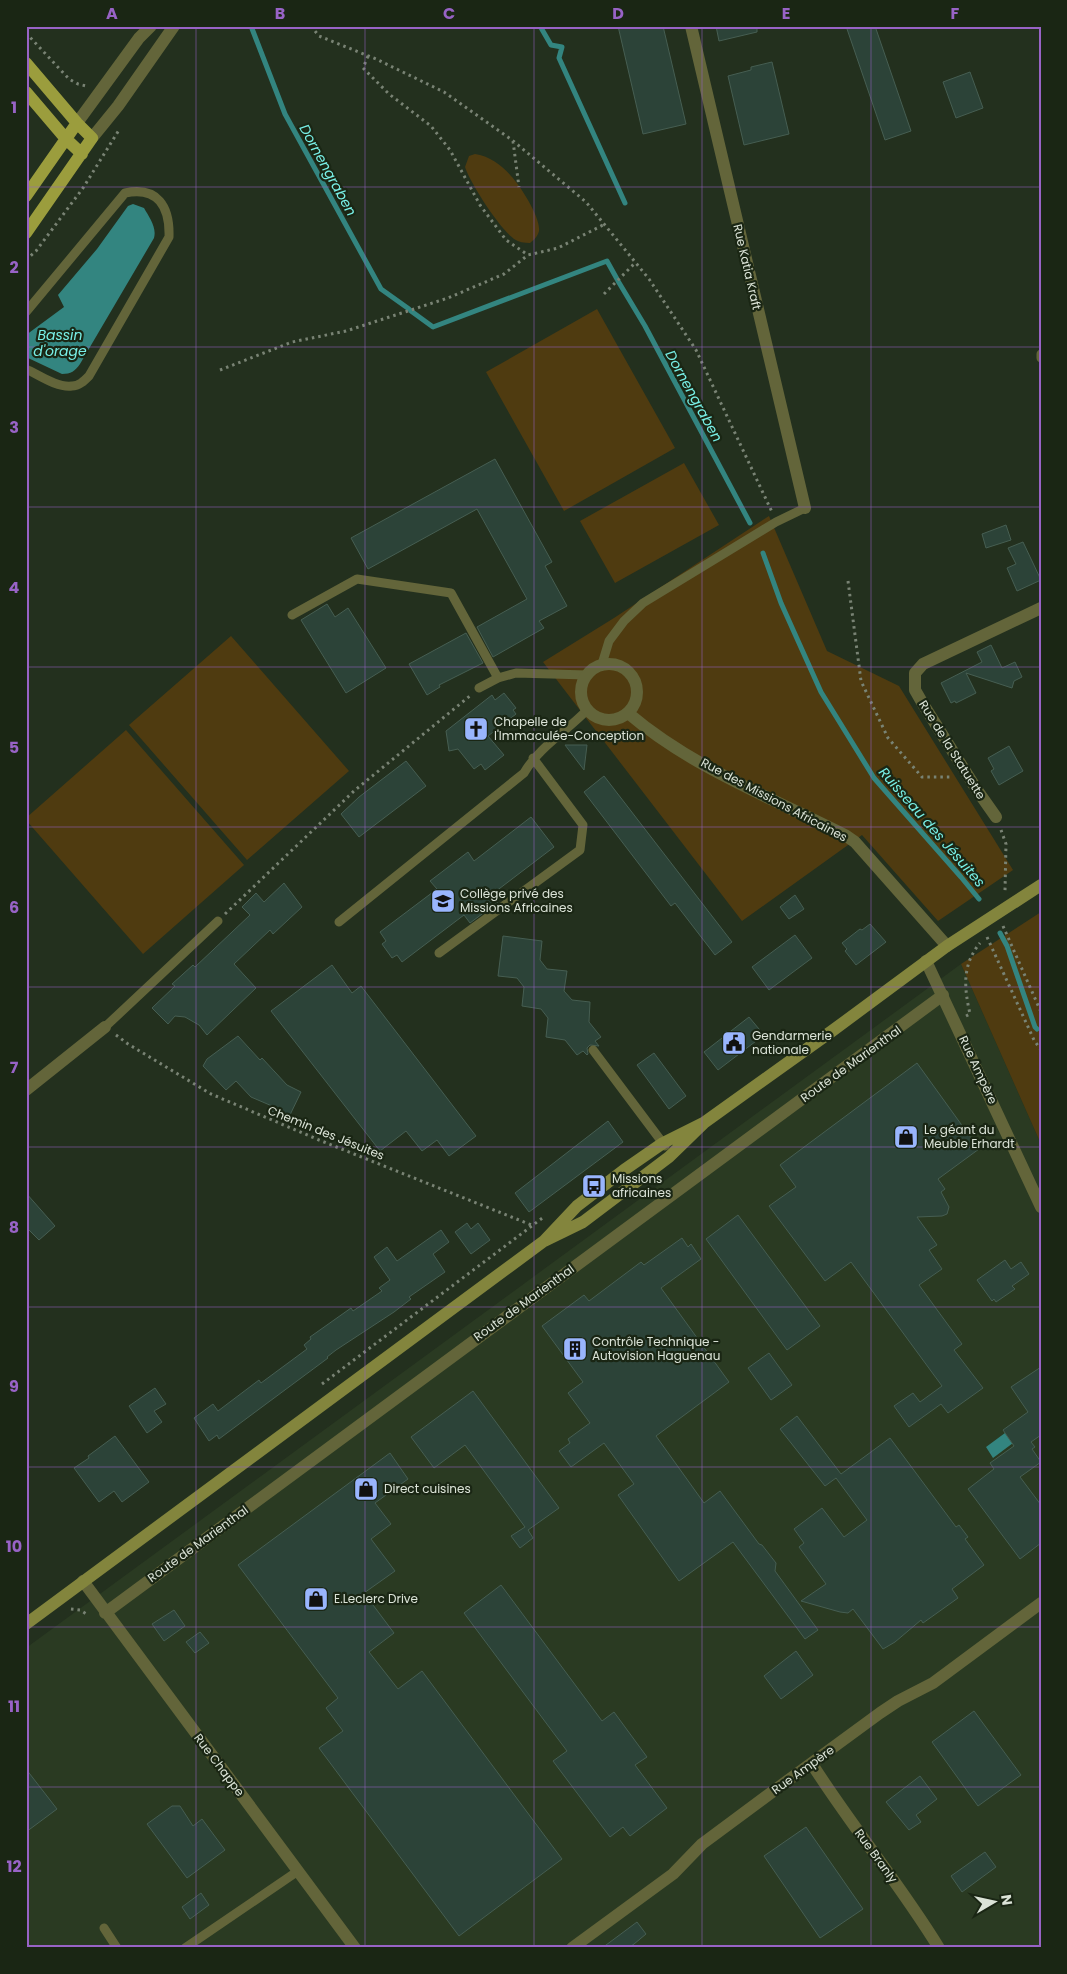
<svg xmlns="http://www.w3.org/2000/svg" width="1067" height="1974" font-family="Poppins,sans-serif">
  <rect width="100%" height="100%" fill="#23301e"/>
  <path fill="#2a3a22" d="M 961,964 L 1041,1144 L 1041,1948 L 26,1948 L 26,1648 Z"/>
  <path fill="#4f3b10" d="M 475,154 C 489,156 502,165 511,176 C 520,185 541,218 539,231 C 538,236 534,240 530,243 C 524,243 519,242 514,239 C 500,229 470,183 465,167 L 469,156 Z
    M 597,309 L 675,448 L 564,511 L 486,372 Z
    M 684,463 L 719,525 L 615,583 L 580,521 Z
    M 769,516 L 827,651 L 899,686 L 1013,870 L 938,921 L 862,835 L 742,921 L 543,662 L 614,618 Z
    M 231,636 L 349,771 L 247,860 L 129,725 Z
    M 126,730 L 244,865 L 143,954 L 26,820 L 26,818 Z
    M 1041,912 L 1041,1144 L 961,964 Z"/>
  <path fill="#338580" d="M 133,204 L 144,208 C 149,217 157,227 154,238 L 80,364 C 75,371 71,374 62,374 L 26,357 L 26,335 L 64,307 L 58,295 L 97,249 L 128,206 Z
    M 1005,1433 L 1013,1443 L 993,1458 L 986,1447 Z"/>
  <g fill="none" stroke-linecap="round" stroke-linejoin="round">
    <path stroke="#338580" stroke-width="5" d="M 251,26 L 285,114 L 381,289 L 409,309
      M 540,26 L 551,45 L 562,47 L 559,58 L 625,203
      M 618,281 L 645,326 L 750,523
      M 411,311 L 433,327 L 607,261 L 617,279
      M 763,553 L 781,603 L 821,692 L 874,778 L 961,877 L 979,899
      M 1000,933 L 1007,946 L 1035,1027 L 1037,1029"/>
  </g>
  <path fill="#2c4338" stroke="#465e52" d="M 618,26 L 663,26 L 686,124 L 643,134 Z
    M 716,26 L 757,26 L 757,32 L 719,41 Z
    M 846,26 L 875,26 L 911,131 L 885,140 Z
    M 772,62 L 789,134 L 744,145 L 728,76 L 751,70 L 751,67 Z
    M 970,72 L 983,108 L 956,118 L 943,82 Z
    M 495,459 L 552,562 L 545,566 L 567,606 L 539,621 L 544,628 L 493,657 L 477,627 L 527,599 L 477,509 L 368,569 L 351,538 Z
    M 1006,525 L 1011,540 L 986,548 L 982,534 Z
    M 1023,542 L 1041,580 L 1017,591 L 1007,568 L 1016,564 L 1008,548 Z
    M 327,604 L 335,617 L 348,608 L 386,668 L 346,693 L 301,620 Z
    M 466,633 L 483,663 L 439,685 L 440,687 L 427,695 L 409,664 Z
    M 991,645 L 1002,668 L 1015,662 L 1022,677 L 1014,681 L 1012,688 L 966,673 L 976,693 L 956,703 L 955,701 L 951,703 L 941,683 L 982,662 L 977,652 Z
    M 504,693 L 516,708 L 513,710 L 516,714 L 488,736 L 504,755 L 485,770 L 481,764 L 474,769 L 458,749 L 449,751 L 446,731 L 492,695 L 495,700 Z
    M 565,745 L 587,745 L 584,770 Z
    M 1009,746 L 1023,771 L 999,785 L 991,771 L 994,769 L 988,758 Z
    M 406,761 L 426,786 L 359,837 L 341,814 L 359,797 Z
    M 604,776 L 732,942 L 715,955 L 675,903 L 671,906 L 584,792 Z
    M 531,817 L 554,847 L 491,895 L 498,902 L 470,923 L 464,915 L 402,962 L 397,955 L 392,958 L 382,944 L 386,941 L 380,932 L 437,889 L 430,881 L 468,852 L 474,861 Z
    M 284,883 L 302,907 L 273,934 L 270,930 L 234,964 L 256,988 L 207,1035 L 199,1025 L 185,1017 L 175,1016 L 168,1024 L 152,1008 L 175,986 L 172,984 L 193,965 L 195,967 L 250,915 L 242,907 L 256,893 L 264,902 Z
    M 795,895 L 804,909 L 789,919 L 780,907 Z
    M 870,924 L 886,942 L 856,965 L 845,951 L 847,949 L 842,943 L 860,929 L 862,930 Z
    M 795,935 L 812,958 L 769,990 L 752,967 Z
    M 503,936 L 542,941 L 540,960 L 547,969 L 567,971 L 564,991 L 572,1000 L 590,1002 L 589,1022 L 601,1037 L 595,1041 L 599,1046 L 590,1045 L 587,1048 L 588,1054 L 587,1055 L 583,1051 L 577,1055 L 565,1040 L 546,1037 L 548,1018 L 541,1009 L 522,1006 L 524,987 L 517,978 L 498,976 Z
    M 332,965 L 352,993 L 361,986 L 476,1136 L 449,1156 L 437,1140 L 422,1151 L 406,1131 L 380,1151 L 271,1011 Z
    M 749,1017 L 764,1035 L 718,1070 L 704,1052 Z
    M 238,1036 L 260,1060 L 262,1058 L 287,1085 L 301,1092 L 288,1119 L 270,1110 L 272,1106 L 251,1097 L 236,1081 L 226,1090 L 203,1066 L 207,1059 Z
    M 654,1053 L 686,1096 L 669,1109 L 637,1065 Z
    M 917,1063 L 979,1149 L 938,1179 L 945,1189 L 941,1192 L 949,1207 L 947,1214 L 942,1216 L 917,1217 L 937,1245 L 929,1250 L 942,1269 L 919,1285 L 962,1344 L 954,1350 L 983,1388 L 948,1413 L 941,1404 L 909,1427 L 894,1406 L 913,1393 L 920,1402 L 942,1386 L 851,1262 L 825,1281 L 769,1206 L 796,1187 L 780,1165 Z
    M 608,1121 L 623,1142 L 529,1212 L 515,1193 Z
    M 26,1193 L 55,1226 L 39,1240 L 26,1227 Z
    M 738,1215 L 820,1326 L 787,1350 L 706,1239 Z
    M 467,1223 L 471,1229 L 478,1223 L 490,1240 L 471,1254 L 455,1232 Z
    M 441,1230 L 449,1242 L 433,1254 L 445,1272 L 409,1297 L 411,1299 L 394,1312 L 336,1350 L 327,1357 L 328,1358 L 231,1430 L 219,1439 L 217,1435 L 209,1441 L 194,1418 L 213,1404 L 218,1411 L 259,1380 L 261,1383 L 307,1349 L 304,1345 L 311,1339 L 310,1337 L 351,1308 L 353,1311 L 382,1291 L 379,1288 L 390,1280 L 374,1257 L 387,1247 L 397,1261 Z
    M 682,1238 L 688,1247 L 691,1244 L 701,1259 L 661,1288 L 729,1382 L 656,1436 L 704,1503 L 720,1491 L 759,1544 L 762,1545 L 776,1563 L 775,1571 L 818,1630 L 805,1639 L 733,1542 L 679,1581 L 618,1495 L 634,1484 L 604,1443 L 571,1467 L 559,1451 L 570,1443 L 568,1439 L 590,1423 L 568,1393 L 583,1382 L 542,1326 L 584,1295 L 589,1301 L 641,1262 L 644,1265 Z
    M 1005,1260 L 1011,1269 L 1021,1262 L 1029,1274 L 1012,1286 L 1015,1289 L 996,1302 L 994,1299 L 992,1301 L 977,1280 Z
    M 769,1353 L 792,1385 L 771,1400 L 748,1368 Z
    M 1041,1367 L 1041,1435 L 1031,1442 L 1035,1447 L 1032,1449 L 1041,1462 L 1020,1477 L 1041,1505 L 1041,1543 L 1020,1559 L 968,1489 L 994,1469 L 990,1463 L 1014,1446 L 1003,1430 L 1028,1412 L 1011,1387 Z
    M 155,1388 L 166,1404 L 154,1411 L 162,1422 L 147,1433 L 129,1406 Z
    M 473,1391 L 559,1508 L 528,1530 L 533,1538 L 520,1548 L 511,1536 L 525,1527 L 465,1445 L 434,1468 L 411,1437 Z
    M 797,1416 L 841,1474 L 890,1438 L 956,1527 L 959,1525 L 968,1537 L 965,1539 L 984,1565 L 952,1589 L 958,1598 L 923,1623 L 921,1620 L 895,1642 L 883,1649 L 853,1609 L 848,1613 L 840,1612 L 801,1601 L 826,1584 L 799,1547 L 804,1543 L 794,1529 L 822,1508 L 844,1537 L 867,1520 L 836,1478 L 825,1486 L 780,1429 Z
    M 115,1436 L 149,1482 L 122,1502 L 114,1491 L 99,1502 L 74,1468 L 89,1458 L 88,1456 Z
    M 390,1453 L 408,1479 L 375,1503 L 391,1524 L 371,1539 L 395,1571 L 364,1593 L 394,1633 L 369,1652 L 398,1689 L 422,1671 L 562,1859 L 459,1936 L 319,1748 L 343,1731 L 326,1708 L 338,1698 L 238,1565 Z
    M 501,1585 L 602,1721 L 614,1712 L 647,1757 L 635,1765 L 667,1808 L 630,1836 L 623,1827 L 610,1837 L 553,1761 L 567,1751 L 464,1613 Z
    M 174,1610 L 185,1626 L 164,1641 L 152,1624 Z
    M 200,1632 L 209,1643 L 195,1653 L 186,1642 Z
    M 796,1651 L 813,1675 L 781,1699 L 764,1676 Z
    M 974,1711 L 1021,1775 L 978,1806 L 932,1742 Z
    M 26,1769 L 57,1809 L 26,1832 Z
    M 920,1776 L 937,1799 L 916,1815 L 921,1822 L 909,1830 L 886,1802 Z
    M 172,1806 L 180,1806 L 193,1826 L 202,1819 L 225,1850 L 187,1878 L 147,1824 Z
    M 806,1827 L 863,1909 L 820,1938 L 764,1856 Z
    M 985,1852 L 996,1867 L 962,1892 L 951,1876 Z
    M 201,1893 L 209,1905 L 190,1919 L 182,1907 Z
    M 637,1922 L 646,1934 L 634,1944 L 628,1948 L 602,1948 Z"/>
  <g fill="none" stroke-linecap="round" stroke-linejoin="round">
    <path stroke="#798374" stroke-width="3" stroke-dasharray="2.5 4" stroke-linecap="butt" d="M 311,26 L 319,36 L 376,59 L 444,92 L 512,140 L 586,202 L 649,279 L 696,350 L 772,512
      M 26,33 L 69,79 L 78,84 L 86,86
      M 368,56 L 363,68 L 389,94 L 431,126 L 450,150 L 480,205 L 506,240 L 528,255 L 558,248 L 605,224
      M 513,141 L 519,187
      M 26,260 L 36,251 L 83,188 L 119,130
      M 604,294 L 636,262
      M 220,370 L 292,342 L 346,331 L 448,298 L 504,274 L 528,255
      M 848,581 L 861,681 L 888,738 L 922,777 L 953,777
      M 1001,830 L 1006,844 L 1005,891
      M 225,914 L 354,791 L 471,695
      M 1003,926 L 1041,1012
      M 987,937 L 1034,1040 L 1041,1050
      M 966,1016 L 970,1014 C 964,987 962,965 980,943
      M 116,1035 L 128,1044 L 211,1094 L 319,1140 L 534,1226
      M 322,1384 L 545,1216
      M 71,1609 L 80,1610 L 88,1615"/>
    <path stroke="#63653a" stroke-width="9" d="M 26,312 L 125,193 C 158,186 170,207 169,237 L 89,376 C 84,381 79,386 72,386 C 57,388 39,375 26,369
      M 1041,354 L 1041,358
      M 292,615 L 357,579 L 451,593 L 498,678
      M 602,664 L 609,641 L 624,621 L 643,603 L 776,522 L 805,508
      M 479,688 L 498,678 L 516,673 L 587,675
      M 339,922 L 524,773 C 539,747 567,731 587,710
      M 439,953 L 580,850 L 583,825 L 533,758
      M 105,1027 L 218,921
      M 593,1050 L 665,1146
      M 104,1928 L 117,1948
      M 185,1948 L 298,1871"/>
    <path stroke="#63653a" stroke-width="12" d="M 691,26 L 805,508
      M 77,123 L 139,38 L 151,26
      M 92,138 L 118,106 L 174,26
      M581 692a28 28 0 1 1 56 0a28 28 0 1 1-56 0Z
      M 628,713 C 691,767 772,798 845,835 L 855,842 L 947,946
      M 996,817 L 977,790 L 923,704 L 915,690 L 915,673 L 923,664 L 1041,608
      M 926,961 L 1041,1207
      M 26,1090 L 105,1027
      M 83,1581 L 355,1948
      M 105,1613 L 943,995
      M 812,1764 C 852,1827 900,1884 939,1948
      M 572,1948 L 673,1874 L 702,1844 L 783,1784 L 880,1713 L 898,1701 L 933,1683 L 1041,1603"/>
    <path stroke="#83853d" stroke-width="12" d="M 705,1122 L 663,1143 L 624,1170 L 577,1206 L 544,1241 L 583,1222 L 669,1157 L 705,1122 L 832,1031 L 947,946 L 1041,885
      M 26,1624 L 544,1241"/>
    <path stroke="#9b9d3d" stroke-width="12" d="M 26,63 L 77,123 L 92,138 L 26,233
      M 26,92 L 66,139 L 82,154
      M 26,196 L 77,123"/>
  </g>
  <path fill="none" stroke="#9863c6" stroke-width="1" stroke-opacity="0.55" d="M 196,26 L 196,1948M 365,26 L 365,1948M 534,26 L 534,1948M 702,26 L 702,1948M 871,26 L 871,1948M 26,187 L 1041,187M 26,347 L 1041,347M 26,507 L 1041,507M 26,667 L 1041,667M 26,827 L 1041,827M 26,987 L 1041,987M 26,1147 L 1041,1147M 26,1307 L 1041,1307M 26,1467 L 1041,1467M 26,1627 L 1041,1627M 26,1787 L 1041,1787"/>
  <defs>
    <symbol id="church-square" viewBox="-11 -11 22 22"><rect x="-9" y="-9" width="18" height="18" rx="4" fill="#99b5fd" stroke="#1a2614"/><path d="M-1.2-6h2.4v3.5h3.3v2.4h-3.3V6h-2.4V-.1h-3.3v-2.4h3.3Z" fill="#111"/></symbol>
    <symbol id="school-square" viewBox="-11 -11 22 22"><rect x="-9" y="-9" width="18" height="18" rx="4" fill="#99b5fd" stroke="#1a2614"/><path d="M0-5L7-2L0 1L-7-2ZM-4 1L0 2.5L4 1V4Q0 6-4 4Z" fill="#111"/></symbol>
    <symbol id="civic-square" viewBox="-11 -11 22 22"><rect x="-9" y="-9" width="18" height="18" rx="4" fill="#99b5fd" stroke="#1a2614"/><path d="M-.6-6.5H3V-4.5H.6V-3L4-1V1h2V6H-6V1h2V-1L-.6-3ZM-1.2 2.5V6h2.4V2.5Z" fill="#111"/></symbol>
    <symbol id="shop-square" viewBox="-11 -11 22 22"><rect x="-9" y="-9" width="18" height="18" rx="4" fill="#99b5fd" stroke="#1a2614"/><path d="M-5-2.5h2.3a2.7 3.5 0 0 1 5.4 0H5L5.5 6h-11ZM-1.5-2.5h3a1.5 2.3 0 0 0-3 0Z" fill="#111"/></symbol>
    <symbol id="bus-square" viewBox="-11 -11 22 22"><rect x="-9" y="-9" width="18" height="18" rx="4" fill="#99b5fd" stroke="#1a2614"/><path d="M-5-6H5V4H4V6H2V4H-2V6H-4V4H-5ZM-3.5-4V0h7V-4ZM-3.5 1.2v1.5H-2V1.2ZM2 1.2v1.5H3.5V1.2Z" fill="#111"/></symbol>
    <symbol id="building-square" viewBox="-11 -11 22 22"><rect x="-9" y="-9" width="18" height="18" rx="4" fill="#99b5fd" stroke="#1a2614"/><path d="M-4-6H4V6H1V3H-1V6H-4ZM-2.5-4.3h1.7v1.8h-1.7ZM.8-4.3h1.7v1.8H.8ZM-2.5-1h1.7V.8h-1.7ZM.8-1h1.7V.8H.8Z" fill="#111"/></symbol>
  </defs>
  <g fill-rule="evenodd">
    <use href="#church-square" x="462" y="715" width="28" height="28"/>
    <use href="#school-square" x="429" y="887" width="28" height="28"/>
    <use href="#civic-square" x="720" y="1029" width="28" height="28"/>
    <use href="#shop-square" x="892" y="1123" width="28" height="28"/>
    <use href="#bus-square" x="580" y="1172" width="28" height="28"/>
    <use href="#building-square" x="561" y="1335" width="28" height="28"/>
    <use href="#shop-square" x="352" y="1475" width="28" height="28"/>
    <use href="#shop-square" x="302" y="1585" width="28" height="28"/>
  </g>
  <g text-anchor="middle" stroke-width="4.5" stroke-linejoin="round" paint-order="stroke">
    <g font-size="12" fill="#dbe3d7" stroke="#1a2614">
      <text transform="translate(747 267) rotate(77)" y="4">Rue Katia Kraft</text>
      <text transform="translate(952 750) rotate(58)" y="4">Rue de la Statuette</text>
      <text transform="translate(774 800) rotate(28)" y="4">Rue des Missions Africaines</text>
      <text transform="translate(851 1064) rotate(-36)" y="4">Route de Marienthal</text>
      <text transform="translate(978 1070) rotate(65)" y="4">Rue Ampère</text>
      <text transform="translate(326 1133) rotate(22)" y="4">Chemin des Jésuites</text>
      <text transform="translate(524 1303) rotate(-36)" y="4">Route de Marienthal</text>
      <text transform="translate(198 1544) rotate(-36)" y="4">Route de Marienthal</text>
      <text transform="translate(219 1765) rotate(53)" y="4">Rue Chappe</text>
      <text transform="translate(803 1770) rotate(-36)" y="4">Rue Ampère</text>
      <text transform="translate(876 1856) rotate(54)" y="4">Rue Branly</text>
    </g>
    <g font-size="12" fill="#dbe3d7" stroke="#1a2614" text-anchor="start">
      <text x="494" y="726">Chapelle de<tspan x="494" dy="14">l'Immaculée-Conception</tspan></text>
      <text x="460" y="898">Collège privé des<tspan x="460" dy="14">Missions Africaines</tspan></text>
      <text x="752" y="1040">Gendarmerie<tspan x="752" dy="14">nationale</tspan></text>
      <text x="924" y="1134">Le géant du<tspan x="924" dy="14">Meuble Erhardt</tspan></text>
      <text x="612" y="1183">Missions<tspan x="612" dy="14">africaines</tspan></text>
      <text x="592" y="1346">Contrôle Technique -<tspan x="592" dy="14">Autovision Haguenau</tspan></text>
      <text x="384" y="1493">Direct cuisines</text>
      <text x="334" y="1603">E.Leclerc Drive</text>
    </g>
    <g font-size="14" font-style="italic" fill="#78efe6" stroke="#1a2614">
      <text transform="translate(328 170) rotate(61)" y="5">Dornengraben</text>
      <text x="60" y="340">Bassin<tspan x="60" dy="16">d'orage</tspan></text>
      <text transform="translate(694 396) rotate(61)" y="5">Dornengraben</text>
      <text transform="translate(932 827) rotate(49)" y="5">Ruisseau des Jésuites</text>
    </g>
  </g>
  <rect width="1067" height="1974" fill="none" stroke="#1a2614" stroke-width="55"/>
  <g transform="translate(994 1902) rotate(81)" stroke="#1a2614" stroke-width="4" paint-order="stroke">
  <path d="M0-4L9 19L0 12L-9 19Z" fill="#dbe3d7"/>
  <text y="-8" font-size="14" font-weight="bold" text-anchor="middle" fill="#dbe3d7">N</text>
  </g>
  <rect x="28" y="28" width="1012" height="1918" fill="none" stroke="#9863c6" stroke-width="2"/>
  <g font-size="16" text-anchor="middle" font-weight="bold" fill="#9863c6">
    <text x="112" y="19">A</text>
    <text x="280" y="19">B</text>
    <text x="449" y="19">C</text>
    <text x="618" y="19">D</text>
    <text x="786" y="19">E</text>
    <text x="955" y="19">F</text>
    <text x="14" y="113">1</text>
    <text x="14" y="273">2</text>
    <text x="14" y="433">3</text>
    <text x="14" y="593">4</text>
    <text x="14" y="753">5</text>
    <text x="14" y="913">6</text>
    <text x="14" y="1073">7</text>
    <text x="14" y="1233">8</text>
    <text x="14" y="1392">9</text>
    <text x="14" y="1552">10</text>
    <text x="14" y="1712">11</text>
    <text x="14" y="1872">12</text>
  </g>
</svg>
